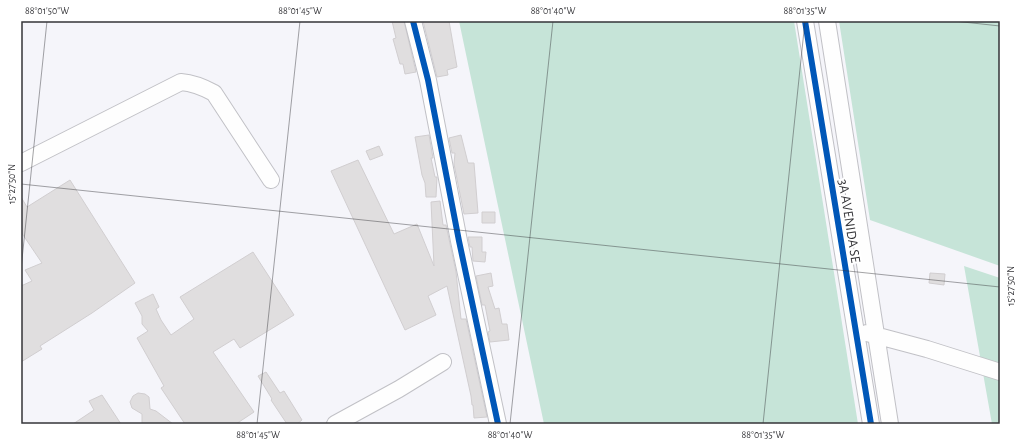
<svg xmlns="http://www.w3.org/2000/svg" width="1021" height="445" font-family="'Alegreya Sans',sans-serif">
  <rect width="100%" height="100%" fill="#f5f5fa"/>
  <path fill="#c6e4d8" d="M 459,21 L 794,21 L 858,424 L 544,424 Z
    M 839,21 L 1000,21 L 1000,266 L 870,220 Z
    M 964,266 L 1000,278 L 1000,424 L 992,424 Z"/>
  <path fill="#e0dedf" stroke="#d1ced0" d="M 392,21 L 404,21 L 416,72 L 405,74 L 403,64 L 400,64 L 393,39 L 396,38 Z
    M 423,21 L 449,21 L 457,67 L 447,70 L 448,75 L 437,77 Z
    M 429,135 L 433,158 L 431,158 L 435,177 L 437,177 L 436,197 L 426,197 L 425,183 L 422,175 L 415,137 Z
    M 461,135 L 468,163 L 474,163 L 478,213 L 464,214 L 454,164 L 455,153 L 452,153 L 449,138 Z
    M 379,146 L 383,155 L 370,160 L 366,151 Z
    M 358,160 L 394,234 L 417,224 L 434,266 L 431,202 L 440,201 L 443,225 L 446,225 L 456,272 L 461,319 L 466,319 L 487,417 L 474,418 L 473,405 L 472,405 L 471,396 L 447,286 L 428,296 L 436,315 L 405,330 L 331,171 Z
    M 70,180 L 135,283 L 92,313 L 40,346 L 42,349 L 21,362 L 21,286 L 32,281 L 25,270 L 42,263 L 21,232 L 21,197 L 27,207 Z
    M 482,212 L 495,212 L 495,223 L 482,223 Z
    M 468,237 L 482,237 L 482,252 L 486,252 L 485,262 L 473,261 L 472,247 L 470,247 Z
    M 253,252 L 294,315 L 240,348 L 234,339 L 213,352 L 254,412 L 236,424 L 185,424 L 161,388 L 164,386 L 137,338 L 148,331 L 142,324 L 142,316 L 135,303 L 153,294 L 159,307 L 156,309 L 161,320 L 171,335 L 194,319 L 180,297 Z
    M 491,273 L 493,286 L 488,287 L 495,309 L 499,308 L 502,324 L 507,324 L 509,340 L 490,342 L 488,332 L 490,331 L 485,305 L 482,305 L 476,276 Z
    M 930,273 L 945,274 L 944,285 L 929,283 Z
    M 266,372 L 280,393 L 284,391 L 302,420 L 297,424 L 287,424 L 271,400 L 272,399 L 258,376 Z
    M 138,393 L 145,394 L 149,397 L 150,409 L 156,411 L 173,424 L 142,424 L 142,414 L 132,408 L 130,402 L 133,396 Z
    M 102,395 L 121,424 L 73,424 L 94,410 L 89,401 Z"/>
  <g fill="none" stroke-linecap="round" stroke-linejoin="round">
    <defs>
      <path id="minor" d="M 413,21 L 428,80 L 459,241 L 498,424
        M 805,21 L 871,424
        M 827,21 L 890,424
        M 21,163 L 181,82 C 194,83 203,87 214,93 L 271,180
        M 867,333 L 927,349 L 1000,372
        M 335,424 L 399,389 L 443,362"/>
    </defs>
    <use href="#minor" stroke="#c1c1c6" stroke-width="18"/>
    <use href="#minor" stroke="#fefefe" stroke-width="16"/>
    <defs>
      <path id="cycleway" d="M 413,21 L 428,80 L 459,241 L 498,424
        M 805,21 L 871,424"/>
    </defs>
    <use href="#cycleway" stroke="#fff" stroke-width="8"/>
    <use href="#cycleway" stroke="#0057b8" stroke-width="6"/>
  </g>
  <path fill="none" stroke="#353539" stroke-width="1" stroke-opacity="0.45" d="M 954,21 L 1000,26M 21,184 L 1000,287M 21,269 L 47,21M 257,424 L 300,21M 510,424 L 553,21M 763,424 L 805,21"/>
  <g text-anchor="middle" stroke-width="4" stroke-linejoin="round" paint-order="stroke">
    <g font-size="14" fill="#353539" stroke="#fff">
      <text transform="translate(850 221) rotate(81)" y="5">3A AVENIDA SE</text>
    </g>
  </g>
  <rect width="1021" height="445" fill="none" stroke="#ffffff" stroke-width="44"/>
  <rect x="22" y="22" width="977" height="401" fill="none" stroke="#353539" stroke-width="1.5"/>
  <g font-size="10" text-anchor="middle" fill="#353539">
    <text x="47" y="14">88°01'50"W</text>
    <text x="300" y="14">88°01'45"W</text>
    <text x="553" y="14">88°01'40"W</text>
    <text x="805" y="14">88°01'35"W</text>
    <text transform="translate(11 184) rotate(-90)" y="4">15°27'50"N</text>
    <text transform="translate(1010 286) rotate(-90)" y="4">15°27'50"N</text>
    <text x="258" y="438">88°01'45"W</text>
    <text x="510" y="438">88°01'40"W</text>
    <text x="763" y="438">88°01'35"W</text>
  </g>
</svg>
